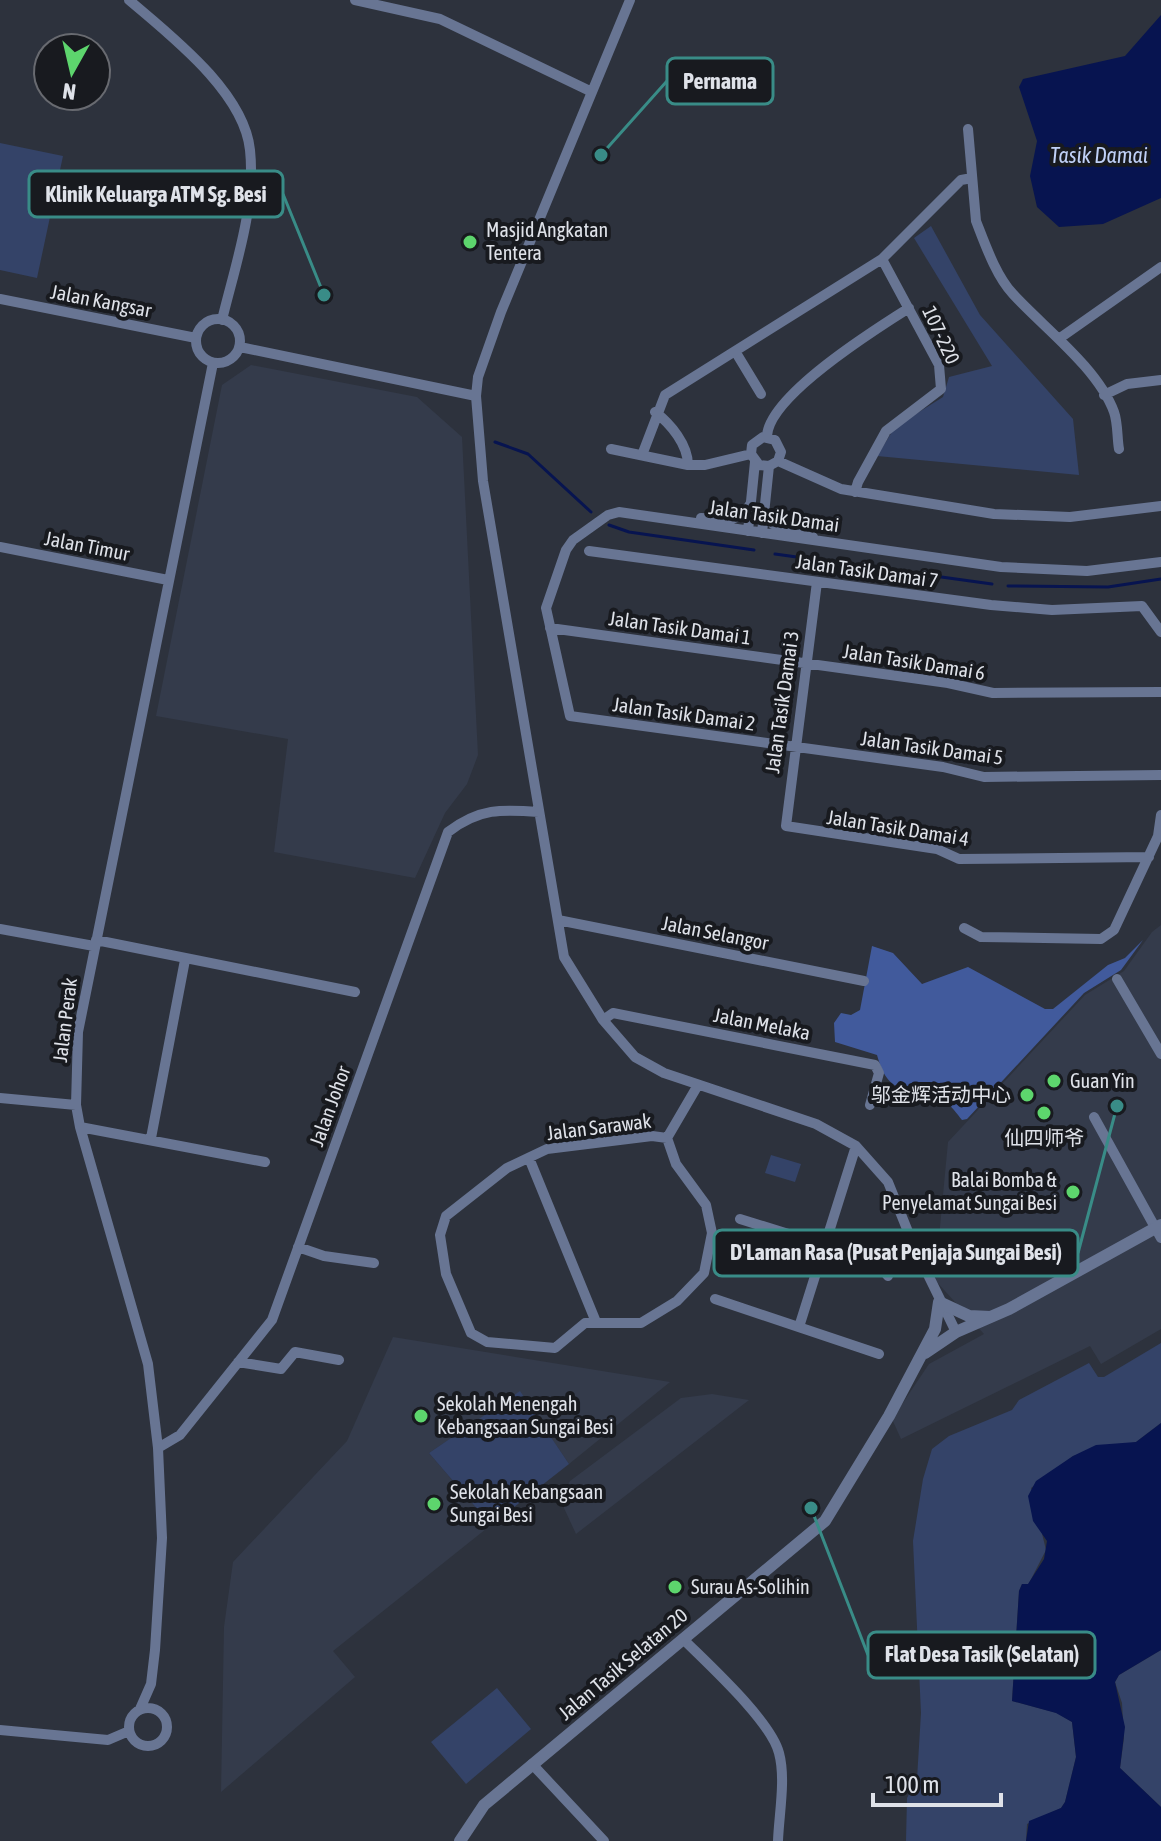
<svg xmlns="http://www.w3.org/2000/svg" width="1161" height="1841" font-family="'Asap Condensed','Noto Sans SC',sans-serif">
  <rect width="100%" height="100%" fill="#2d323d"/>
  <path fill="#343b4b" d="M 251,365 L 417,397 L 462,437 L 478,755 L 467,784 L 445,813 L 415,878 L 274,852 L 288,739 L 156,716 L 222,385 Z
    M 1161,925 L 1161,1329 L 1101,1364 L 1090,1346 L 901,1439 L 892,1419 L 929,1364 L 984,1334 L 935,1280 L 948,1142 L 1085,995 L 1124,971 L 1152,932 Z
    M 393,1337 L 670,1382 L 569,1464 L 520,1392 L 429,1453 L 491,1525 L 333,1651 L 355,1677 L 221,1792 L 224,1627 L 233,1562 L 347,1441 Z
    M 712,1394 L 749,1400 L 576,1534 L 564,1508 L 563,1495 L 570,1481 L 681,1398 Z"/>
  <path fill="#344368" d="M 0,143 L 63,156 L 37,278 L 0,270 Z
    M 931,226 L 980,315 L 1073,419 L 1079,475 L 877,456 L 895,427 L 943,397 L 949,377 L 992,366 L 914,238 Z
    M 771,1155 L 801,1164 L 795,1182 L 765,1173 Z
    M 1161,1343 L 1161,1423 L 1136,1442 L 1073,1456 L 1031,1488 L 1046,1550 L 1028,1585 L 1022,1584 L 1019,1591 L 1012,1701 L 1057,1713 L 1072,1722 L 1076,1757 L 1065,1802 L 1061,1808 L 1027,1824 L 1026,1841 L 906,1841 L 907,1798 L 917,1779 L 921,1713 L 913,1541 L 923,1479 L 932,1449 L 949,1436 L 1012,1410 L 1019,1400 L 1089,1363 L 1098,1377 L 1104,1377 Z
    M 520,1391 L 569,1464 L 491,1525 L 429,1453 Z
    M 1161,1650 L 1161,1807 L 1120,1768 L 1124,1738 L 1122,1703 L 1115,1682 L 1119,1675 Z
    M 497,1688 L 531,1729 L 466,1784 L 431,1742 Z"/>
  <path fill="#415a9c" d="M 1143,940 L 1121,970 L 1084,993 L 967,1119 L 962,1120 C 957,1114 951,1105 944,1101 C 912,1080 891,1105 877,1055 L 835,1042 L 834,1023 L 841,1013 L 851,1015 L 860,1010 L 872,946 L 893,953 L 922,984 L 968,967 L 1045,1009 L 1053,1009 L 1108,965 L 1125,958 Z"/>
  <path fill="#071450" d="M 1161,15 L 1161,198 L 1103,224 L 1059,227 L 1037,207 L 1030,176 L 1037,141 L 1019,87 L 1023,79 L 1125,56 Z
    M 1161,1423 L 1161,1650 L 1119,1675 L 1115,1682 L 1125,1727 L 1120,1768 L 1161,1807 L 1161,1841 L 1026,1841 L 1029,1821 L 1061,1808 L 1065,1802 L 1076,1757 L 1072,1722 L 1056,1713 L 1012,1701 L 1019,1591 L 1022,1584 L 1028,1584 L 1044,1559 L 1047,1541 L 1033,1521 L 1028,1496 L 1036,1481 L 1073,1456 L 1096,1445 L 1136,1442 Z"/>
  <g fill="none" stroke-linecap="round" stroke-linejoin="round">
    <path stroke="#071450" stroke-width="3" d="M 495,442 L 528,454 L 591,512
      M 609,525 L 629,532 L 754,550
      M 775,554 L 992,584
      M 1008,586 L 1108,587 L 1161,579"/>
    <path stroke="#687593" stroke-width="10" d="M 129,0 C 171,36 244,92 250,150 C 256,207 235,266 222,320
      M 355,0 L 440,19 L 592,92
      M 630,0 L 501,312 L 478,377 L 476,396 L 483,481 L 564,957 L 603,1020 L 635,1057 L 664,1073 L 816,1124 L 856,1146 L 888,1182 L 913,1244 L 956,1332
      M 968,129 L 976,221 C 985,244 996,276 1013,294 C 1043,327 1098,368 1114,412 C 1118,423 1117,438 1119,449
      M 0,299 L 196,338
      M196 341a22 22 0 1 1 44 0a22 22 0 1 1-44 0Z
      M 1060,338 L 1161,267
      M 240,347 L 476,396
      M 735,351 L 761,394
      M 1104,395 L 1127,384 L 1161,380
      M 655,412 C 671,424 688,445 688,465
      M 767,436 C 769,396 874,330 909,308
      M 611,449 L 688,465 L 705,465 L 751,454
      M 642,455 L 665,395 L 882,259 L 961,180 L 972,178
      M 778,461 L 841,489 L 994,514 L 1070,517 L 1161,506
      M 855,492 L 858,482 L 886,431 L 941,389 L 939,365 L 882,259
      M 765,510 L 773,524 L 813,537
      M 701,518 C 722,519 739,525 751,503
      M 748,531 L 755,462
      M 762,533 L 769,466 L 778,461 L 781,452 L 775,440 L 763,437 L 752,445 L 751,454 L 759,465 L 769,466
      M 0,547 L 168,580
      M 589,551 L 991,605 L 1052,610 L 1142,606 L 1161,632
      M 1161,562 L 1087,571 L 1001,567 L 619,512 L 608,515 L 573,540 L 566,550 L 546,608 L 570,716 L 943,767 L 984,777 L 1161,775
      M 817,582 L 786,826 L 937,849 L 959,859 L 1149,857
      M 550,628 L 948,683 L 993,693 L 1161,692
      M 558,920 L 864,981
      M 964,928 L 981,937 L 1101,939 L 1114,930 L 1158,836 L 1161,815
      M 0,929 L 94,946
      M 96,940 L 355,992
      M 1117,979 L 1161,1054
      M 603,1020 L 613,1013 L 875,1065 L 879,1073 L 870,1105
      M 0,1098 L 76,1105
      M 1094,1117 L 1161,1238
      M 80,1127 L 265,1162
      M 151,1138 L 185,960
      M 667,1138 L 676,1164 L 706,1205 L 712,1233 L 704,1273 L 677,1301 L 641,1323 L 585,1323 L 555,1348 L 487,1342 L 471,1333 L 446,1274 L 440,1235 L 446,1216 L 507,1168 L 547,1149 L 652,1136 L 667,1138 L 698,1085
      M 529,1158 L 596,1322
      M 740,1219 L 875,1261 L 888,1276
      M 298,1247 L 324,1256 L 374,1263
      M 715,1299 L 879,1354
      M 799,1327 L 856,1146
      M 238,1362 L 281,1369 L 295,1352 L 339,1360
      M 158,1448 L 180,1435 L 272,1320 L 448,832 C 479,808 502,809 539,812
      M 683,1639 C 708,1664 771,1721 779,1753 C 786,1779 779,1814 778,1841
      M129 1727a19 19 0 1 1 38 0a19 19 0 1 1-38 0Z
      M 140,1709 L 151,1684 L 155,1650 L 162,1538 L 158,1448 L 148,1364 L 80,1127 L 76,1105 L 78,1032 L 213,363
      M 0,1730 L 108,1740 L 129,1731
      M 532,1764 L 604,1841"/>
    <path stroke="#687593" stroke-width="12" d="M 925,1353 L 956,1332 L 1009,1309 L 1161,1225
      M 460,1841 L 484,1805 L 825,1521 L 889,1416 L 935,1329 L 939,1302 L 969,1316 L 990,1317"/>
  </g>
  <g fill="#5dd56d" stroke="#181a1f" stroke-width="3">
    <circle cx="470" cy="242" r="8"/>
    <circle cx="1054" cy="1081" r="8"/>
    <circle cx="1027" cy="1095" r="8"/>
    <circle cx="1044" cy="1113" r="8"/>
    <circle cx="1073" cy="1192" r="8"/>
    <circle cx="421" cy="1416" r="8"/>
    <circle cx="434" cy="1504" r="8"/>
    <circle cx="675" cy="1587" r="8"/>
  </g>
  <g text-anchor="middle" stroke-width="8" stroke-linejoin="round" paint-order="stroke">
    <g font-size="20" fill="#dfe2e9" stroke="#181a1f" text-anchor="start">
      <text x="486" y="237">Masjid Angkatan<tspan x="486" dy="23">Tentera</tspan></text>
      <text x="1070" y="1088">Guan Yin</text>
      <text x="1011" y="1102" text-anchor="end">邬金辉活动中心</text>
      <text x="1044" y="1145" text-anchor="middle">仙四师爷</text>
      <text x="1057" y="1187" text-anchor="end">Balai Bomba &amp;<tspan x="1057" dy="23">Penyelamat Sungai Besi</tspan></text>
      <text x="437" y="1411">Sekolah Menengah<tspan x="437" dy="23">Kebangsaan Sungai Besi</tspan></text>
      <text x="450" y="1499">Sekolah Kebangsaan<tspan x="450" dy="23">Sungai Besi</tspan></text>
      <text x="691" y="1594">Surau As-Solihin</text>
    </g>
    <g font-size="20" fill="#dfe2e9" stroke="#181a1f">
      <text transform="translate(101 301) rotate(11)" y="7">Jalan Kangsar</text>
      <text transform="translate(941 335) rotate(65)" y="7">107-220</text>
      <text transform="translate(774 516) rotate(8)" y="7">Jalan Tasik Damai</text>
      <text transform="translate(87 546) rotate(11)" y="7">Jalan Timur</text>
      <text transform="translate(867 571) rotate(8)" y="7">Jalan Tasik Damai 7</text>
      <text transform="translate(680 628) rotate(8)" y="7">Jalan Tasik Damai 1</text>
      <text transform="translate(914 662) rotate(9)" y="7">Jalan Tasik Damai 6</text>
      <text transform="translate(782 702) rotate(-82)" y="7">Jalan Tasik Damai 3</text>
      <text transform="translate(684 714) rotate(8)" y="7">Jalan Tasik Damai 2</text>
      <text transform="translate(932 748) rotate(8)" y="7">Jalan Tasik Damai 5</text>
      <text transform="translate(898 828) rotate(9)" y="7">Jalan Tasik Damai 4</text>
      <text transform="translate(715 933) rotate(11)" y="7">Jalan Selangor</text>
      <text transform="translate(65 1020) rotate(-83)" y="7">Jalan Perak</text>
      <text transform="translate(762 1024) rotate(11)" y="7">Jalan Melaka</text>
      <text transform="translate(330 1106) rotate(-70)" y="7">Jalan Johor</text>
      <text transform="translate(599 1127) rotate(-7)" y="7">Jalan Sarawak</text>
      <text transform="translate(623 1664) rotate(-40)" y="7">Jalan Tasik Selatan 20</text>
    </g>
    <g font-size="22" font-style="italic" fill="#c0d1f7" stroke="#181a1f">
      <text x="1099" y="163">Tasik Damai</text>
    </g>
  </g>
  <path fill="none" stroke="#398c87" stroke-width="3" d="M601 155L667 81M324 295L283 194M1117 1106L1078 1253M811 1508L868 1655"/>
  <g fill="#398c87" stroke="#181a1f" stroke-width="3">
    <circle cx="601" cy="155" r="8"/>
    <circle cx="324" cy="295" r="8"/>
    <circle cx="1117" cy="1106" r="8"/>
    <circle cx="811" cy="1508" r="8"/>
  </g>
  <g fill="#181a1f" stroke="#398c87" stroke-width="3">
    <rect x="667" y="58" width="106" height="46" rx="8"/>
    <rect x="29" y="171" width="254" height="46" rx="8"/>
    <rect x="714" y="1230" width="364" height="46" rx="8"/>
    <rect x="868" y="1632" width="227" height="46" rx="8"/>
  </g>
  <g font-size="22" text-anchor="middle" font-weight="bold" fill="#dfe2e9">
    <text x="720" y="89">Pernama</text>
    <text x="156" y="202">Klinik Keluarga ATM Sg. Besi</text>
    <text x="896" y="1260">D'Laman Rasa (Pusat Penjaja Sungai Besi)</text>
    <text x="982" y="1662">Flat Desa Tasik (Selatan)</text>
  </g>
  <g transform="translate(72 72) rotate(188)"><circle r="38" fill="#181a1f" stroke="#686a70" stroke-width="2"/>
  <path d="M0-6L14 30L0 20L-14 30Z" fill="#5dd56d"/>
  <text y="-12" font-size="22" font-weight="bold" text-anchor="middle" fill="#dfe2e9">N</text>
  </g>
  <path d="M873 1793v12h128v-12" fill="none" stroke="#dfe2e9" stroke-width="4"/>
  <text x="885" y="1793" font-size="24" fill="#dfe2e9" stroke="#181a1f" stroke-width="6" paint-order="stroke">100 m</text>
</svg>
